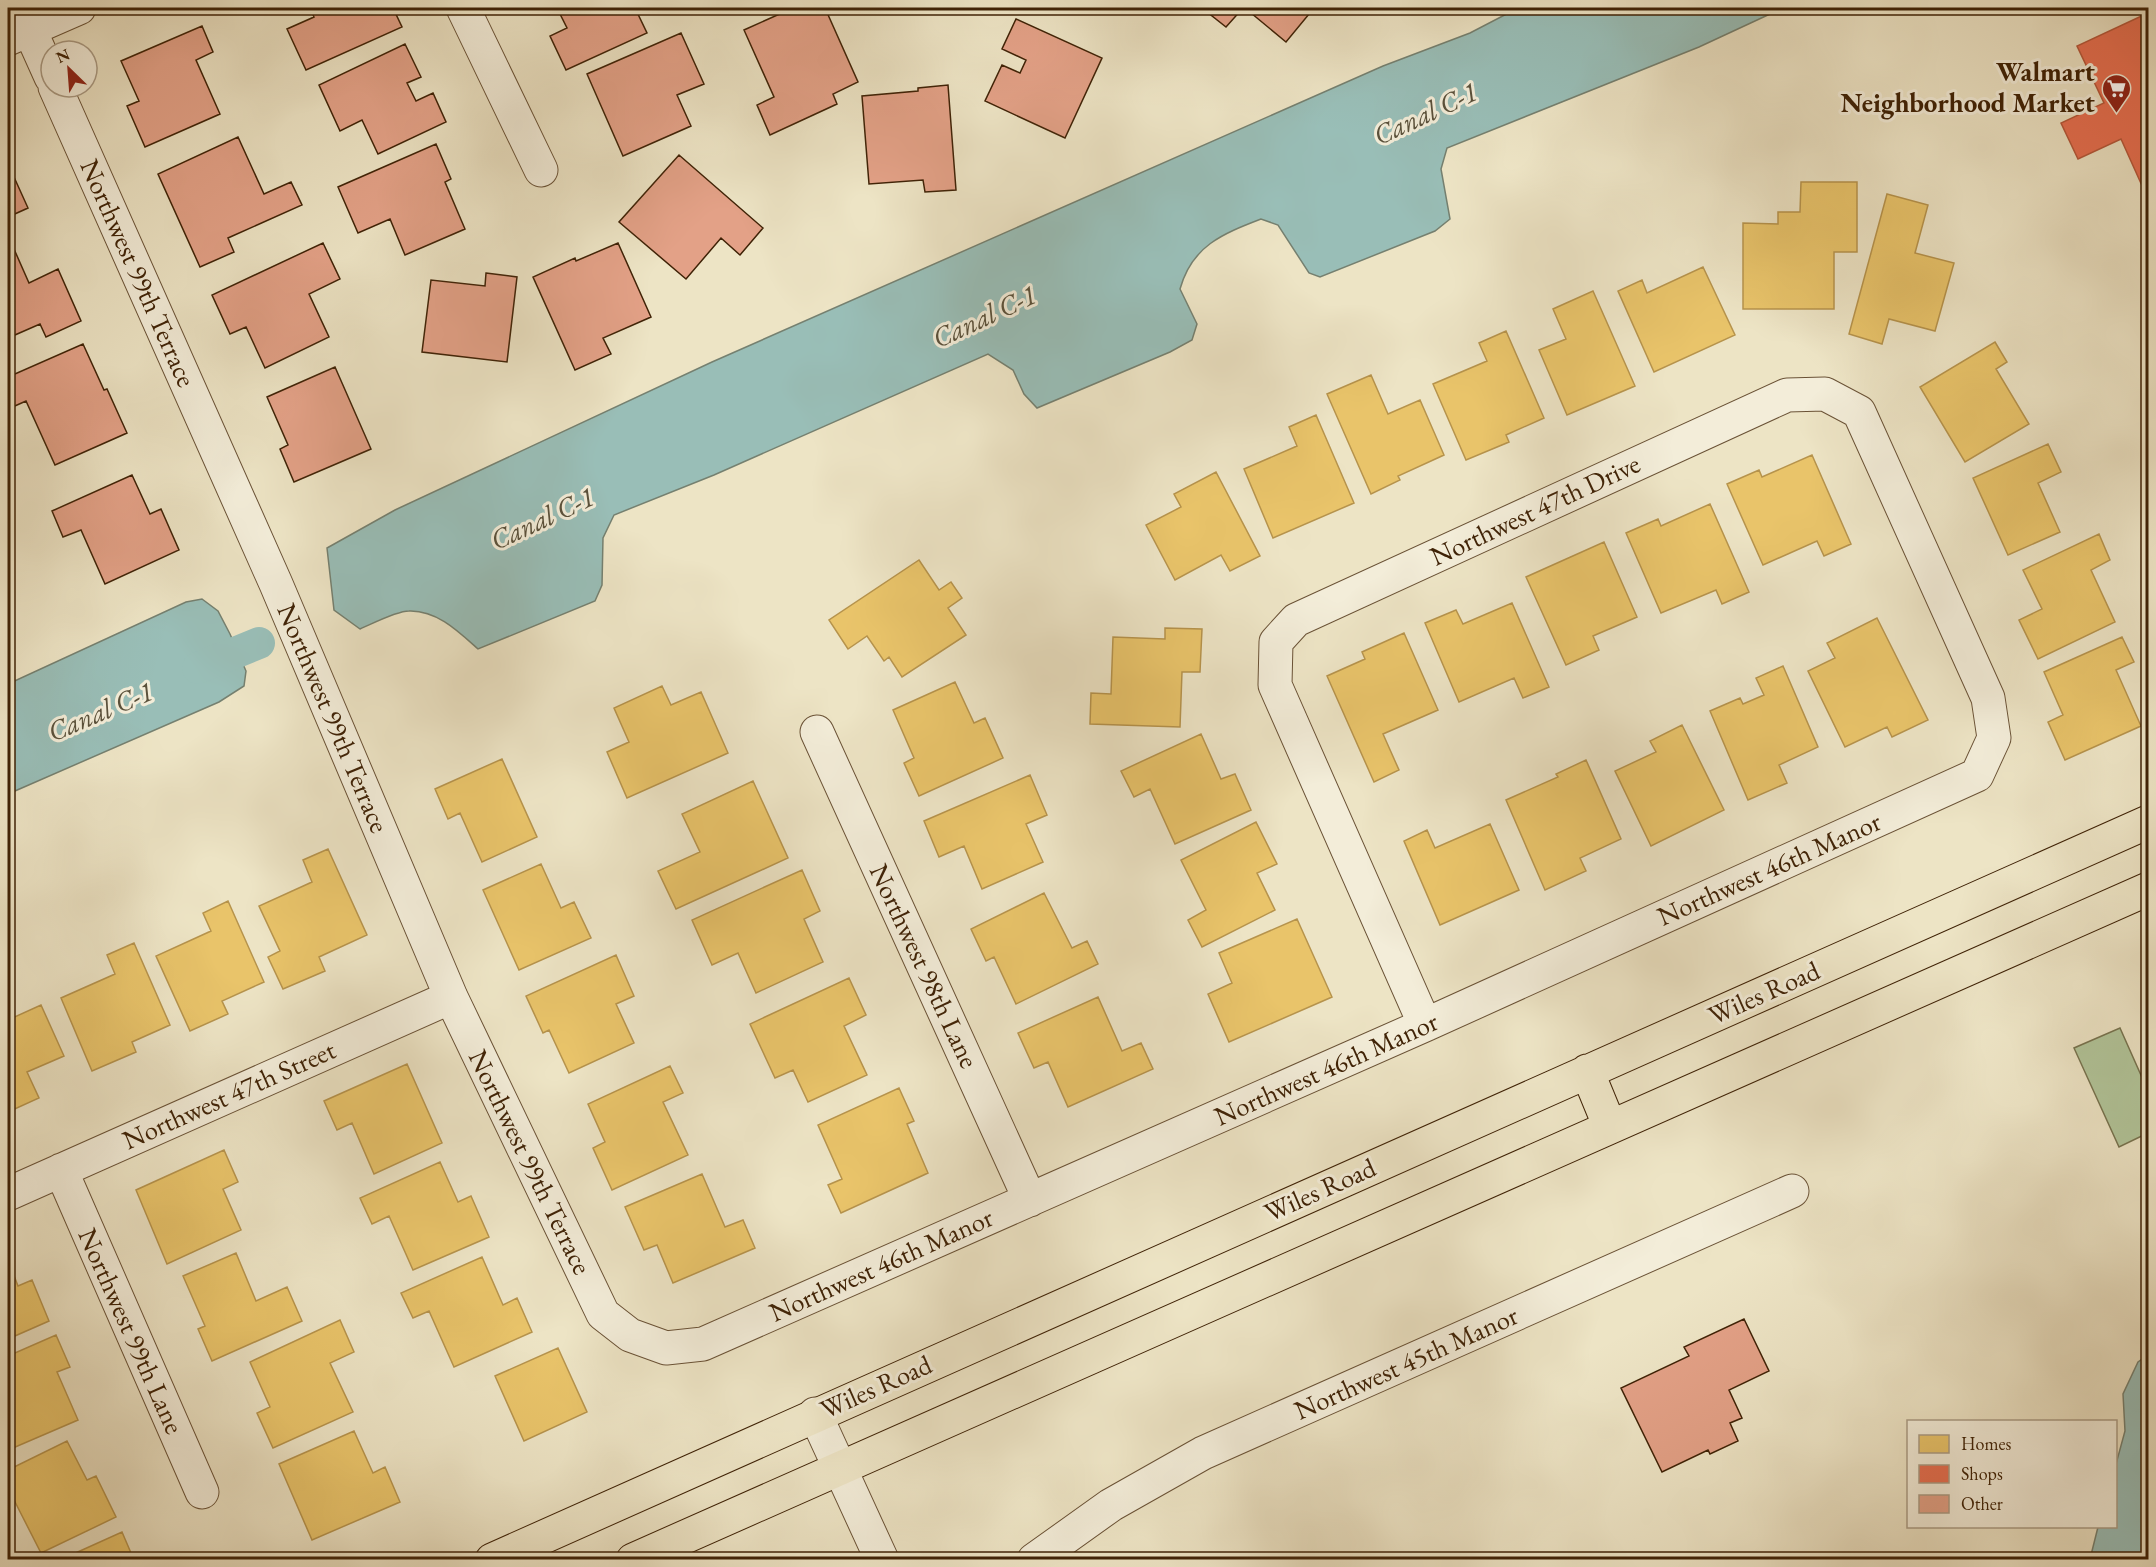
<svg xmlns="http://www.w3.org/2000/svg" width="2156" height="1567" font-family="'EB Garamond',serif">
  <rect width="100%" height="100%" fill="#ede4c5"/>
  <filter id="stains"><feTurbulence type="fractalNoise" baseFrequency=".00333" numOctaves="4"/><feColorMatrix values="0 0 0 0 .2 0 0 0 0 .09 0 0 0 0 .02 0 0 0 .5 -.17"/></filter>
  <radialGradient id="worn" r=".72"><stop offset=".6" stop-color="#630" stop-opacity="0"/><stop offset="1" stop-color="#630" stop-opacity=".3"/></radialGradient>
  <path fill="#b2c59a" stroke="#787450" stroke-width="1.5" d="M 2120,1028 L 2148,1091 L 2148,1133 L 2119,1147 L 2074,1048 Z"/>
  <path fill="#99beb7" stroke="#758070" stroke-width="1.5" d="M 1518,8 L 1783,8 L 1699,47 L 1447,148 L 1441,169 L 1450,219 L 1435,231 L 1320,277 L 1309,273 L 1278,225 L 1261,219 C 1222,234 1192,246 1180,289 L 1197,324 L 1192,340 L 1170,352 L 1037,408 L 1024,394 L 1013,370 L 988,354 L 714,475 L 614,515 L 603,538 L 602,585 L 595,601 L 478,649 C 459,632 437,610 409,611 C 396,611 372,624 360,629 L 334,610 L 327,548 L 395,510 L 712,362 L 1383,66 L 1470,33 Z
    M 202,599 L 218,611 L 230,634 L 246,671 L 244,686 L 219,702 L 8,794 L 8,684 L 186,602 Z
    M 2148,1355 L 2148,1559 L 2090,1559 L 2098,1527 L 2116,1526 L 2116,1464 L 2125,1431 L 2123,1394 L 2138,1362 Z"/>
  <path fill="#e9c46a" stroke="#b6934c" stroke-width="1.5" d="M 1801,182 L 1857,182 L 1857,252 L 1834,252 L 1834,309 L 1743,309 L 1743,223 L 1778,224 L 1778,212 L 1800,212 Z
    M 1887,194 L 1928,205 L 1915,253 L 1954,263 L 1935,331 L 1889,319 L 1882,344 L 1849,334 Z
    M 1703,267 L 1735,335 L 1654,372 L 1618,291 L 1642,280 L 1647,293 Z
    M 1593,291 L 1635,386 L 1567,415 L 1539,350 L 1566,339 L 1553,309 Z
    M 1506,331 L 1544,418 L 1506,435 L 1509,442 L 1466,460 L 1433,384 L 1487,361 L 1479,343 Z
    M 1995,342 L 2007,362 L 1996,369 L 2029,424 L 1965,462 L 1920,387 Z
    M 1371,375 L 1388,414 L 1420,400 L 1444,455 L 1398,476 L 1400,480 L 1371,494 L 1327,394 Z
    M 1316,415 L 1354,503 L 1273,538 L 1244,469 L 1297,446 L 1289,427 Z
    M 2048,444 L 2061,472 L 2038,483 L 2060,532 L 2008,555 L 1973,478 Z
    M 1812,455 L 1851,544 L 1824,556 L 1817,541 L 1763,565 L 1727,484 L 1759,470 L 1762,477 Z
    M 1216,472 L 1260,556 L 1230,571 L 1221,555 L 1175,580 L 1146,525 L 1181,507 L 1174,494 Z
    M 1710,504 L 1749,592 L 1722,604 L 1716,590 L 1661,613 L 1626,533 L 1658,519 L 1661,526 Z
    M 2099,534 L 2110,560 L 2091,570 L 2115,622 L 2038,659 L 2019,620 L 2042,609 L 2023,570 Z
    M 1604,542 L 1637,617 L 1593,636 L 1599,650 L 1566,665 L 1526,577 Z
    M 919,560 L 939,590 L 951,582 L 962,598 L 948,608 L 966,635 L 902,677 L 889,657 L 884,661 L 867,636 L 848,649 L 829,620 Z
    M 1512,603 L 1549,687 L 1523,698 L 1514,678 L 1459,702 L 1425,623 L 1456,610 L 1463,624 Z
    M 1877,618 L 1928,720 L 1892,737 L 1887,727 L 1845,747 L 1808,671 L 1835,658 L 1827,643 Z
    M 1165,628 L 1202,629 L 1200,672 L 1182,672 L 1180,727 L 1090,724 L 1091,693 L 1111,694 L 1113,637 L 1165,639 Z
    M 1404,633 L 1438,710 L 1383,734 L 1399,770 L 1374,782 L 1327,676 L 1365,659 L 1362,652 Z
    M 2122,637 L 2134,662 L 2116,670 L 2141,726 L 2065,760 L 2048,722 L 2063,715 L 2044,672 Z
    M 1783,666 L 1818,747 L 1779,765 L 1787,783 L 1748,800 L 1710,711 L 1740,698 L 1743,704 L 1764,695 L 1756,678 Z
    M 955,682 L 974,723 L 985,718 L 1003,758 L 919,796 L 904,763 L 914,758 L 893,710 Z
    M 662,686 L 671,705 L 701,692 L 728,753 L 627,798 L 607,752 L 629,742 L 614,708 Z
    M 1682,725 L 1724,810 L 1651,846 L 1615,771 L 1656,752 L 1650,741 Z
    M 1201,734 L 1221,779 L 1235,774 L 1251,810 L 1175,844 L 1150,789 L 1134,797 L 1121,771 Z
    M 502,759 L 537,837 L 482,862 L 460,813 L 448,819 L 435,789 Z
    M 1586,760 L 1621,839 L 1580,858 L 1586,871 L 1545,890 L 1506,800 L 1558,777 L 1556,774 Z
    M 1030,775 L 1047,815 L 1026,824 L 1043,862 L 982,889 L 964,846 L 939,857 L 924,821 Z
    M 753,781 L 788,858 L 676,909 L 658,871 L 700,852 L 682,814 Z
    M 1256,822 L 1277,864 L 1257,873 L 1275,910 L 1202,947 L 1188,920 L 1206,910 L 1181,860 Z
    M 1490,824 L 1519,890 L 1440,925 L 1404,841 L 1427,830 L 1435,848 Z
    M 328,849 L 367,935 L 319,957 L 325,971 L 283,989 L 268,957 L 280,951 L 259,906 L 312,882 L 303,860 Z
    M 541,864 L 561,908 L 574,902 L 591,938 L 519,970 L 483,890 Z
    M 802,870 L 820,911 L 804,919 L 823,962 L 756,993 L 738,953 L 712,965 L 692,920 Z
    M 1044,893 L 1072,948 L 1087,941 L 1098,964 L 1016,1004 L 994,957 L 986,961 L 971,929 Z
    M 228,901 L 264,982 L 222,1001 L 228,1014 L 190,1031 L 156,956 L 211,931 L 203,913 Z
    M 1297,919 L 1332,997 L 1229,1042 L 1208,994 L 1232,983 L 1219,953 Z
    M 134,943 L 170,1025 L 132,1042 L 136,1052 L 92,1071 L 61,998 L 115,974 L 107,955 Z
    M 616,955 L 634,996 L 616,1004 L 634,1043 L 569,1073 L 549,1030 L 543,1033 L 526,996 Z
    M 849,978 L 866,1015 L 844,1026 L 867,1075 L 808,1102 L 793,1070 L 775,1078 L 750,1024 Z
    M 1098,997 L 1122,1051 L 1141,1043 L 1153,1069 L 1068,1107 L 1048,1062 L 1034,1068 L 1018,1033 Z
    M 41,1005 L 64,1056 L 27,1072 L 39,1098 L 8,1112 L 8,1020 Z
    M 407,1064 L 442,1143 L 374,1174 L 352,1123 L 337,1130 L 324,1101 Z
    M 670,1066 L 683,1093 L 663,1102 L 688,1155 L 612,1190 L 593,1148 L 605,1142 L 588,1104 Z
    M 899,1088 L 914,1121 L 907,1124 L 928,1173 L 841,1213 L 828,1185 L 842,1179 L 818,1125 Z
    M 224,1150 L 238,1182 L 223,1189 L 241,1230 L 167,1264 L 136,1190 Z
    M 440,1162 L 458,1202 L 471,1196 L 489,1237 L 413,1270 L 389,1216 L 372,1224 L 360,1198 Z
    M 702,1174 L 725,1227 L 743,1220 L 755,1248 L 673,1283 L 657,1245 L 644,1250 L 625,1207 Z
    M 236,1253 L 256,1301 L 287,1287 L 302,1321 L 212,1361 L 198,1329 L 205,1326 L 183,1276 Z
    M 482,1257 L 503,1305 L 517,1298 L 532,1332 L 454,1367 L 429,1311 L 413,1318 L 401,1293 Z
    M 8,1260 L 18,1286 L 32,1280 L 49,1321 L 8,1339 Z
    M 340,1320 L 354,1352 L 330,1363 L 353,1412 L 273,1448 L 257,1413 L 270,1407 L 250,1362 Z
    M 56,1335 L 70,1367 L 57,1372 L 78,1420 L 13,1448 L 8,1435 L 8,1356 Z
    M 558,1348 L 587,1412 L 524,1441 L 495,1376 Z
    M 354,1431 L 373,1473 L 385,1467 L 400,1502 L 312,1540 L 279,1464 Z
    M 67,1441 L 87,1480 L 96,1476 L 116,1517 L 41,1553 L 13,1498 L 8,1501 L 8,1470 Z
    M 122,1532 L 134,1560 L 60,1560 Z"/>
  <path fill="#e76f51" stroke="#b5583a" stroke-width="1.5" d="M 2148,13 L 2148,199 L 2121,139 L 2078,159 L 2061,123 L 2104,103 L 2077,46 Z"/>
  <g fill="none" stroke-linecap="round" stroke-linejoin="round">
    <path stroke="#99beb7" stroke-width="32" d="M 198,668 L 259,643"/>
  </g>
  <path fill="#e3a187" stroke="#3f2206" stroke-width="1.5" d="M 310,8 L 393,8 L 402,27 L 306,70 L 287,29 L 314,17 Z
    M 557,8 L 635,8 L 647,33 L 566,70 L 550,36 L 567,28 Z
    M 742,8 L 755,8 L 744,13 Z
    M 793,8 L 825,8 L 858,82 L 833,94 L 837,104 L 770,135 L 757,105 L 774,97 L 744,30 Z
    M 1202,8 L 1243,8 L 1226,27 Z
    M 1245,8 L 1314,8 L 1286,42 Z
    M 1016,19 L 1102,58 L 1065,138 L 985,101 L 1002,65 L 1020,73 L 1026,60 L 1002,49 Z
    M 202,26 L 213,52 L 196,60 L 220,114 L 145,147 L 127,106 L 139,101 L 121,61 Z
    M 681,33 L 704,84 L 677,95 L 691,126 L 623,156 L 587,74 Z
    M 405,44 L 421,77 L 407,83 L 416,101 L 433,93 L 446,122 L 378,154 L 362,120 L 340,131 L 319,85 Z
    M 948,85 L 956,190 L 925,192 L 923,180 L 869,184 L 862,96 L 918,91 L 918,88 Z
    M 238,137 L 264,194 L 291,182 L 302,205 L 228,238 L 234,252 L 200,267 L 158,174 Z
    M 436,144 L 451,179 L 445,182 L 465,229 L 405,255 L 390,219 L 358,233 L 338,187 Z
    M 679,155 L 763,228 L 740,255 L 721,238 L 686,279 L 619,222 Z
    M 9,166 L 28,208 L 8,217 L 8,167 Z
    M 10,240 L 29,283 L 58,269 L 81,321 L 46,337 L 40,324 L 8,338 L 8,241 Z
    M 323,243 L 340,279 L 309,294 L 329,337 L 265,368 L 246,327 L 230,334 L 212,295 Z
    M 618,243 L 651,317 L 603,338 L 611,354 L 575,370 L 533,277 L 575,258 L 576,261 Z
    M 486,273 L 517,277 L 507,362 L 422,352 L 431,280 L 485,286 Z
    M 83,344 L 104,390 L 107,389 L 127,433 L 55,465 L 26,401 L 8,409 L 8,377 Z
    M 335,367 L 371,449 L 294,482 L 280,449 L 288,445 L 267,397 Z
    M 132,475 L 150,514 L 161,509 L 179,550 L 105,584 L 81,530 L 63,537 L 52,511 Z
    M 1744,1319 L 1769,1371 L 1729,1390 L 1742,1418 L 1730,1423 L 1738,1441 L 1710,1454 L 1708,1450 L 1662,1472 L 1621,1388 L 1689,1356 L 1684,1347 Z"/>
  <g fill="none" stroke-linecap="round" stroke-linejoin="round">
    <defs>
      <path id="minor" d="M 20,8 L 51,77
        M 463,8 L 541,170
        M 8,39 L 79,8
        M 55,87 L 276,584 L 451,997 L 603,1314 L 630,1335 L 666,1348 L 703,1344 L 1425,1025 L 1977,775 L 1994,738 L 1988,698 L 1859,412 L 1825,394 L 1787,395 L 1296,620 L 1276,642 L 1275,685 L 1425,1025
        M 817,732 L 1030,1200
        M 61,1170 L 202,1492
        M 8,1194 L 451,997
        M 815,1414 L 882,1560
        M 1034,1560 L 1111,1505 L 1203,1453 L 1792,1191"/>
      <path id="major" d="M 1587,1071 L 1610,1127
        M 492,1560 L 2148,822
        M 633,1560 L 2148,889"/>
    </defs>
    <use href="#minor" stroke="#6a5236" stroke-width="35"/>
    <use href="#major" stroke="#3f2206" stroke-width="35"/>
    <use href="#minor" stroke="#f3edd9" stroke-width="33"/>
    <use href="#major" stroke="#ede4c5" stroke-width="33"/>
  </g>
  <defs>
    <symbol id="supermarket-pin" viewBox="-11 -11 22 30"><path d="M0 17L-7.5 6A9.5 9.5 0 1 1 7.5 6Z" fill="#8f2418" stroke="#f3edd9"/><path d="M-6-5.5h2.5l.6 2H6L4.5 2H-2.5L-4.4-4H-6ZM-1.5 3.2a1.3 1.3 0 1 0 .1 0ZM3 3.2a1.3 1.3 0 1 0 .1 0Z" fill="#fff"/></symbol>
  </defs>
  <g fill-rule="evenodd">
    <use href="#supermarket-pin" x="2100" y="72" width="33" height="45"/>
  </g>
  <g text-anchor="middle" stroke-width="6" stroke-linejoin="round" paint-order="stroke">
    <g font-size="27" font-weight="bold" fill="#3f2206" stroke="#f3edd9" text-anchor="end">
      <text x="2095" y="81">Walmart<tspan x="2095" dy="31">Neighborhood Market</tspan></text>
    </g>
    <g font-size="27" fill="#3f2206" stroke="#f3edd9">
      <text transform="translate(138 273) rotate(66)" y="9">Northwest 99th Terrace</text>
      <text transform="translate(1535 510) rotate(-25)" y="9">Northwest 47th Drive</text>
      <text transform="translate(333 718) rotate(67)" y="9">Northwest 99th Terrace</text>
      <text transform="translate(1769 869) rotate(-24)" y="9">Northwest 46th Manor</text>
      <text transform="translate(924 966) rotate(65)" y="9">Northwest 98th Lane</text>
      <text transform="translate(1764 993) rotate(-24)" y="9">Wiles Road</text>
      <text transform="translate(1326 1069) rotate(-24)" y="9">Northwest 46th Manor</text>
      <text transform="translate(229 1095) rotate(-24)" y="9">Northwest 47th Street</text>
      <text transform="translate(530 1162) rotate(64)" y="9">Northwest 99th Terrace</text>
      <text transform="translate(1320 1190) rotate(-24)" y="9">Wiles Road</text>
      <text transform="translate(881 1265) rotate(-24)" y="9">Northwest 46th Manor</text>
      <text transform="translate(131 1331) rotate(66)" y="9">Northwest 99th Lane</text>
      <text transform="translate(1406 1363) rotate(-24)" y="9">Northwest 45th Manor</text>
      <text transform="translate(876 1387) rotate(-24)" y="9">Wiles Road</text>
    </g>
    <g font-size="28" font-style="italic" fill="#5a513b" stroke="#f3edd9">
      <text transform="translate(1425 113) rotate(-25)" y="10">Canal C-1</text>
      <text transform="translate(984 316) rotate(-25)" y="10">Canal C-1</text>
      <text transform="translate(542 518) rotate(-25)" y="10">Canal C-1</text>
      <text transform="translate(100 711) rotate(-23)" y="10">Canal C-1</text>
    </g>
  </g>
  <rect width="2156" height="1567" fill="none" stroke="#ede4c5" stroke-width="30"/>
  <rect x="9" y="9" width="2138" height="1549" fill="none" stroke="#3f2206" stroke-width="3"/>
  <rect x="15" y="15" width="2126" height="1537" fill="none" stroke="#3f2206" stroke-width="1.5"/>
  <rect x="1907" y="1420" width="210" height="108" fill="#f3edd9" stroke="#ab9c85" stroke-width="1.5"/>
  <rect x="1919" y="1435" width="30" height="18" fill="#e9c46a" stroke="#ab9c85" stroke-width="1.5"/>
  <text x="1961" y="1450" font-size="18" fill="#3f2206">Homes</text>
  <rect x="1919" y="1465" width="30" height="18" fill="#e76f51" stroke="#ab9c85" stroke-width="1.5"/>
  <text x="1961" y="1480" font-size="18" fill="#3f2206">Shops</text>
  <rect x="1919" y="1495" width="30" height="18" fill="#e3a187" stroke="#ab9c85" stroke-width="1.5"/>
  <text x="1961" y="1510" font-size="18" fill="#3f2206">Other</text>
  <g transform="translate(69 69) rotate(335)"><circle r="28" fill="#f3edd9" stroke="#ab9c85" stroke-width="1.5"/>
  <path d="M0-4.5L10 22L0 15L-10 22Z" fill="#8f2418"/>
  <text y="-9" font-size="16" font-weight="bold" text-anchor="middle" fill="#3f2206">N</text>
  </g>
  <rect width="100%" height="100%" filter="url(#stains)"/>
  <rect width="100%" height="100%" fill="url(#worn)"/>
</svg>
